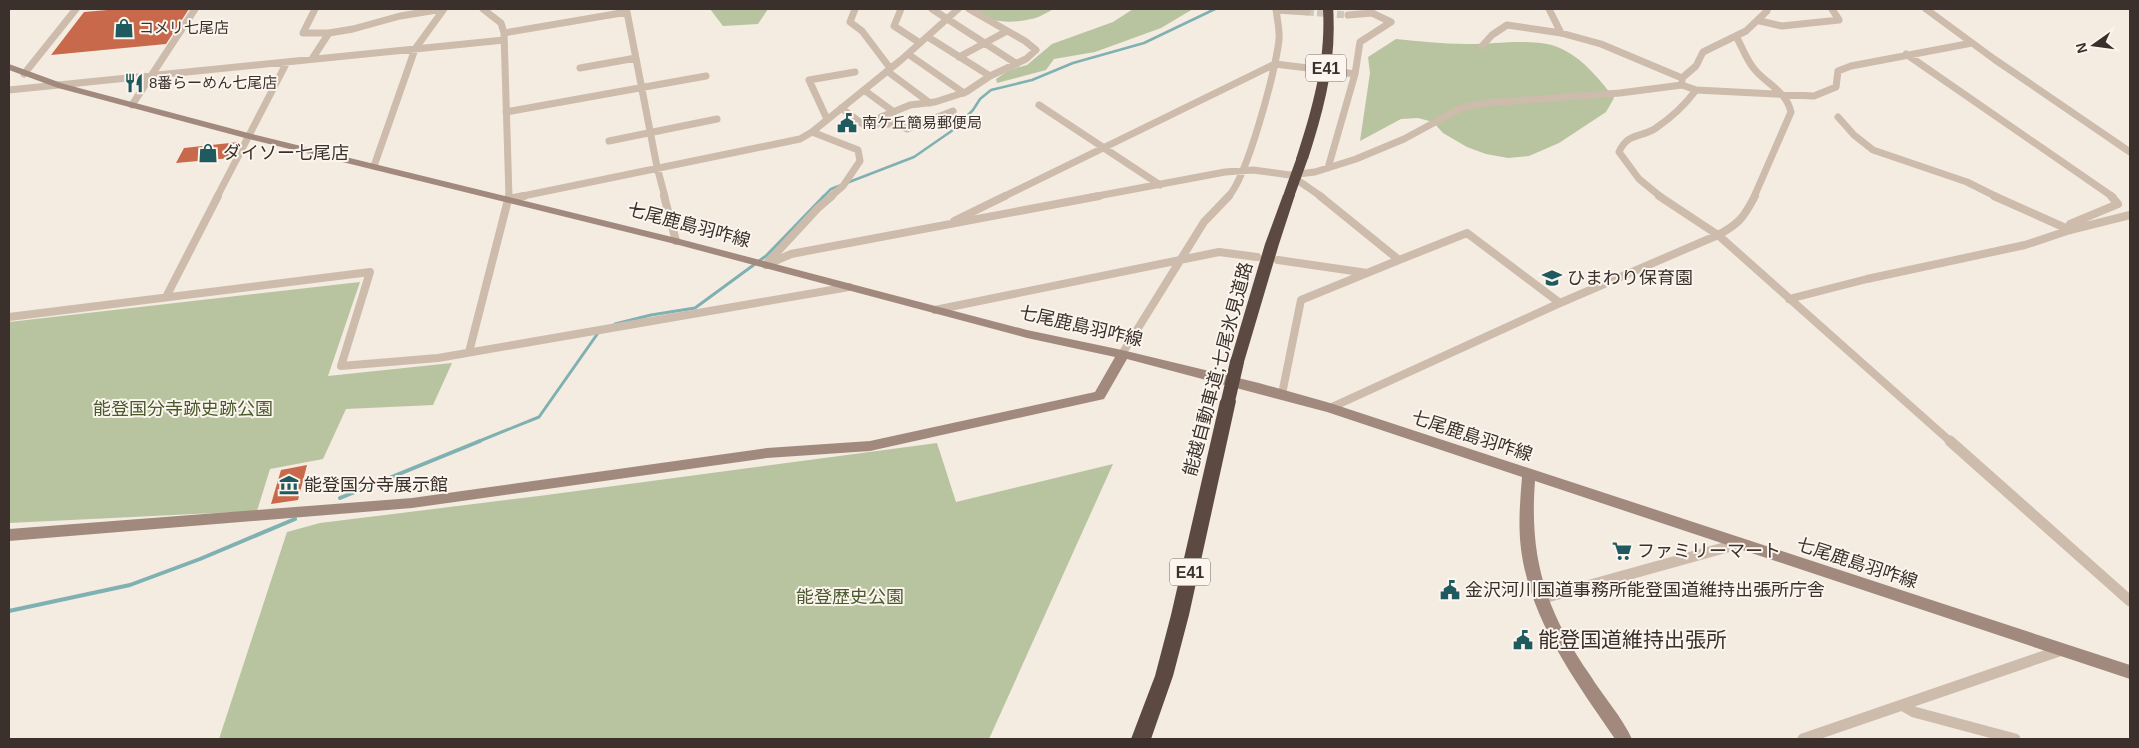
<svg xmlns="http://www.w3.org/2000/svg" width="2139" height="748" font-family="Arial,'Noto Sans JP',sans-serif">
  <rect width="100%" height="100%" fill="#f4ebe1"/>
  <path fill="#b8c4a0" d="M 710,9 L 768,9 L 758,24 L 723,26 Z
    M 982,9 L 1054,9 C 1047,12 1039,18 1031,19 C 1015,23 989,24 977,11 Z
    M 1133,9 L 1193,9 L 1161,28 L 1095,52 L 1054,59 L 1046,70 L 997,83 L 996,79 L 1009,70 L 1027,65 L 1052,44 L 1113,22 Z
    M 1396,39 C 1419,41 1442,44 1465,44 C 1494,45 1539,36 1564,50 C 1584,60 1601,81 1614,98 L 1606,112 L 1559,143 L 1529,156 L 1508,158 L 1486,154 L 1467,147 L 1443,133 L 1433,122 L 1418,118 L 1401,119 L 1360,141 L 1370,73 L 1368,57 Z
    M 360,282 L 328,376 L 452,363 L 433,405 L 346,409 L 323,459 L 270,469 L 257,511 L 9,523 L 9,322 Z
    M 937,443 L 956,502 L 1113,464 L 989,739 L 219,739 L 287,532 L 320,523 L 539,496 Z"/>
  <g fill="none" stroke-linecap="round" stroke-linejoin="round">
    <path stroke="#7fb0b2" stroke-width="2.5" d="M 823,197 L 831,189 L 914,157 L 953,130 L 973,110 L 980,99 L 991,90 L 1032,80 L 1073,63 L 1144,43 L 1215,9"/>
    <path stroke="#7fb0b2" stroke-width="3" d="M 615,324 L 651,315 L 695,308 L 766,256 L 824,196
      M 477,442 L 539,417 L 598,333"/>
    <path stroke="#7fb0b2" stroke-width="4" d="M 340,498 L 480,441
      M 9,611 L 130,585 L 200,559 L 295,519"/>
  </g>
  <path fill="#c8694b" d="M 119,9 L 189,9 L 166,44 L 51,55 L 84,12 Z
    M 239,142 L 231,158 L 176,163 L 184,148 Z
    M 307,465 L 298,500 L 271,504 L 281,470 Z"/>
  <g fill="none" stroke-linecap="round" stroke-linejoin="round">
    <path stroke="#cfc6bd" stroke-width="7" stroke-dasharray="7 3" stroke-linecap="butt" d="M 1307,12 L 1348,15
      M 1308,68 L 1341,72"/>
    <path stroke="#cdbbac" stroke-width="7" d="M 483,9 L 501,23 L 504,33 L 509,197
      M 855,9 L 850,22 L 862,31 L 890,68
      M 901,9 L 894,26 L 920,43
      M 932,9 L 1017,64
      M 1549,9 L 1561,33
      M 1926,9 L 1994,59 L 2130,152
      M 1276,10 L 1307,12
      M 1760,21 L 1782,26 L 1839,20 L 1832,9
      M 329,33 L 353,29 L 400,16 L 443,9
      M 504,33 L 627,12 L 657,167 L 665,197
      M 928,37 L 990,76
      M 1737,38 C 1743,49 1747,61 1755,70 C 1768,85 1786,91 1791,112 L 1754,197
      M 1482,46 L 1492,35 L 1507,25 L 1561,33 L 1601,44 L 1682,78
      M 908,54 L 964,93
      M 1906,54 L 2113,197
      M 959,57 L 1007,31
      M 312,59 L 329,33 L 303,33 L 315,9
      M 580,68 L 636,58
      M 887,71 L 930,103
      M 1341,72 L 1355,74
      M 24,74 L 76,9
      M 1682,82 L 1682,78 L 1696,66 L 1703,52 L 1746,31 L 1767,11 L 1766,9
      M 9,90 L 504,40
      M 864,90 L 894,112
      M 132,105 L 195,9
      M 1039,105 L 1160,185
      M 841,108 L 864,125 L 874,124 L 881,117 L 910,105 L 935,102 L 966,92 L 990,76 L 1026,59 L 1036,50 L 1025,41 L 969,9
      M 506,112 L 706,76
      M 1838,117 L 1854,135 L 1873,150 L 1967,182 L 1997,197
      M 827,119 L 809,80 L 855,72
      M 874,124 L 898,124 L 907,129 L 953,111
      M 812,132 L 858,150 L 860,161 L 843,186 L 830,197
      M 609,141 L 717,119
      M 374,166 L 415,49 L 444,9
      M 1328,168 L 1355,74 L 1360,42 L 1391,22 L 1372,13 L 1348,15
      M 1290,175 L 1322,197
      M 217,197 L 287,62
      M 518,197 L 800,139 L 812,132 L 901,60 L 958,9
      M 1003,197 L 1275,64 L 1308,68
      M 1092,197 L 1225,172 L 1253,170 L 1290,175 L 1315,172 L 1356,159 L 1404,139 L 1461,108 L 1486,103 L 1620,93 L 1682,85 L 1696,90 L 1814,96 L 1836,87 L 1838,71 L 1851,66 L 1972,43
      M 1228,197 C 1248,176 1275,71 1279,40 C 1280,30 1277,19 1276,9
      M 1661,197 L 1639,179 L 1619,152 C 1628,132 1641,138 1656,128 C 1672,117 1685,105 1696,90"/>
    <path stroke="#cdbbac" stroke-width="8" d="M 664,196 L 676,241
      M 1320,196 L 1399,260 L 1467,233 L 1560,303
      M 1659,196 L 1718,235 L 1951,442
      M 1994,196 L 2070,230
      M 509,199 L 524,196
      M 954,221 L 1005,196
      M 2070,230 L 2070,224 L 2118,204 L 2111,196
      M 1278,260 L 1367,273
      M 768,262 L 818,208 L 832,196
      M 766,265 L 791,254 L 1099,196
      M 166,297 L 218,196
      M 1789,299 L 1867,279 L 2025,245 L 2070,230 L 2130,215
      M 935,310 L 1219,252 L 1257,257
      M 9,317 L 370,272 L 341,366 L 438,358 L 849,287
      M 469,352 L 509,196
      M 1122,354 L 1204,222 L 1229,196
      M 1282,394 L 1301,300 L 1399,260
      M 1330,408 L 1560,303 L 1718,235 C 1739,224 1744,217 1755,196"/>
    <path stroke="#cdbbac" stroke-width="11" d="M 1950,441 L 2130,601
      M 1540,599 L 1738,544
      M 1902,705 L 1914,712 L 2015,739
      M 1803,739 L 2062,650"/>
    <path fill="#a18a7d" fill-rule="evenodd" d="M 9,64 L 64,84 L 252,134 L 676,238 L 1027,330 L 1122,350 L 1259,383 L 1330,403 L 2130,665 L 2130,679 L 1535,481 C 1529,559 1546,611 1590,675 C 1603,696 1622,717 1632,739 L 1615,739 C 1576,682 1530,620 1521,549 C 1518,525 1520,501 1522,477 L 1327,412 L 1127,359 L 1104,399 L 870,451 L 767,458 L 412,508 L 9,541 L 9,529 L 412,498 L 767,448 L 870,441 L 1095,392 L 1115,357 L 1027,338 L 675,244 L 245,138 L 58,88 L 9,70 Z"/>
    <path fill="#5c4a42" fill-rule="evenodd" d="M 1323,9 L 1333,9 C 1337,61 1324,109 1308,159 L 1302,163 L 1296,159 C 1312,110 1326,62 1323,9 Z
      M 1289,191 L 1295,195 L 1279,244 L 1244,362 L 1242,366 L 1237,367 L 1232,366 L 1230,362 L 1265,244 L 1283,195 Z
      M 1228,395 L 1233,397 L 1236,401 L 1189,615 L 1173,676 L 1151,739 L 1131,739 L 1155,676 L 1171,615 L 1220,401 L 1223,397 Z"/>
    <path stroke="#5c4a42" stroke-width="11" d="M 1289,195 L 1302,159"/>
    <path stroke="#5c4a42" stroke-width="14" d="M 1228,401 L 1237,362"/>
  </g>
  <defs>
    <symbol id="shop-bare" viewBox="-9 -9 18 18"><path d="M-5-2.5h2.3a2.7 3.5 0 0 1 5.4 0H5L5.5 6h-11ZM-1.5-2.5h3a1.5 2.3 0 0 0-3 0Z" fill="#1f5a5e" stroke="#fbf5ee" stroke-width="2.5" paint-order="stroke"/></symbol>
    <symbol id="restaurant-bare" viewBox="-9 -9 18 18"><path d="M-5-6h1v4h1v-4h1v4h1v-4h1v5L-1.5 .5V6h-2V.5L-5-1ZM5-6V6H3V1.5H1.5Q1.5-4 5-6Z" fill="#1f5a5e" stroke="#fbf5ee" stroke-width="2.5" paint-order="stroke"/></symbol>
    <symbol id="civic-bare" viewBox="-9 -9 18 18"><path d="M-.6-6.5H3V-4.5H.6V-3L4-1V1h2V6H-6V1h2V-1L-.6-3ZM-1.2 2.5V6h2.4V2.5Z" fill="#1f5a5e" stroke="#fbf5ee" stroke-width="2.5" paint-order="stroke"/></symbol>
    <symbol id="school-bare" viewBox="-9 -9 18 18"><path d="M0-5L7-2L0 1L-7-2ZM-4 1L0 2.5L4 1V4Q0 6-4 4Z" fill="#1f5a5e" stroke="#fbf5ee" stroke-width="2.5" paint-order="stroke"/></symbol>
    <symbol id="museum-bare" viewBox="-9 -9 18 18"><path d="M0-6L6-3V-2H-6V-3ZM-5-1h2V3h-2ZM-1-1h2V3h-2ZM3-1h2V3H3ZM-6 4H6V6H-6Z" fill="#1f5a5e" stroke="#fbf5ee" stroke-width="2.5" paint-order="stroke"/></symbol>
    <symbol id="supermarket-bare" viewBox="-9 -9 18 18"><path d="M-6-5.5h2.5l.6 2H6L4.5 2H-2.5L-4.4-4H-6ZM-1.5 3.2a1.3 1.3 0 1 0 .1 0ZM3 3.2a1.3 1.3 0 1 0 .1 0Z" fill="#1f5a5e" stroke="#fbf5ee" stroke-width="2.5" paint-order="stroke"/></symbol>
  </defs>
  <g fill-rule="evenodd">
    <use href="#shop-bare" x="110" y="14" width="28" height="28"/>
    <use href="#restaurant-bare" x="120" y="69" width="28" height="28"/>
    <use href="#civic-bare" x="833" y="109" width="28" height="28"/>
    <use href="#shop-bare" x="194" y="139" width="28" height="28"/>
    <use href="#school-bare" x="1538" y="264" width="28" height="28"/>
    <use href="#museum-bare" x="275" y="471" width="28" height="28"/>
    <use href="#supermarket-bare" x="1608" y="537" width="28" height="28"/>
    <use href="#civic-bare" x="1436" y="576" width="28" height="28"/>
    <use href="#civic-bare" x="1509" y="626" width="28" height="28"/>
  </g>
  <g text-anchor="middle" stroke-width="4" stroke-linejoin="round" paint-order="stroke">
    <g font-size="15" fill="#3b302b" stroke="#fbf5ee" text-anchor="start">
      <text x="139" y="33">コメリ七尾店</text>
      <text x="149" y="88">8番らーめん七尾店</text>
      <text x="862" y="128">南ケ丘簡易郵便局</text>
    </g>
    <g fill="#fbf5ee" stroke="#756b66" stroke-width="1">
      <rect x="1306" y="54.5" width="40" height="27" rx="4"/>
      <rect x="1170" y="558.5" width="40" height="27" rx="4"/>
    </g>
    <g font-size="16" font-weight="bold" fill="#3b302b">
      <text x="1326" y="74">E41</text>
      <text x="1190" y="578">E41</text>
    </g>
    <g font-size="18" fill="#3b302b" stroke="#fbf5ee" text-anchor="start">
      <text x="223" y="159">ダイソー七尾店</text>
      <text x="1567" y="284">ひまわり保育園</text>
      <text x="304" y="491">能登国分寺展示館</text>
      <text x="1637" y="557">ファミリーマート</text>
      <text x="1465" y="596">金沢河川国道事務所能登国道維持出張所庁舎</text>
    </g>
    <g font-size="18" fill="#3b302b" stroke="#fbf5ee">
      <text transform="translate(689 225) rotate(15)" y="6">七尾鹿島羽咋線</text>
      <text transform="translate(1081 326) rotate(13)" y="6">七尾鹿島羽咋線</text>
      <text transform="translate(1218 369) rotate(-75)" y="6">能越自動車道;七尾氷見道路</text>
      <text transform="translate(1472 436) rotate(18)" y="6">七尾鹿島羽咋線</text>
      <text transform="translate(1857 563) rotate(18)" y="6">七尾鹿島羽咋線</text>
    </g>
    <g font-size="18" fill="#4a5a2e" stroke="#fbf5ee">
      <text x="183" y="415">能登国分寺跡史跡公園</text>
      <text x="850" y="603">能登歴史公園</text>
    </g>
    <g font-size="21" fill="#3b302b" stroke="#fbf5ee" text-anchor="start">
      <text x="1538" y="647">能登国道維持出張所</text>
    </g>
  </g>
  <rect width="2139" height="748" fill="none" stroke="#3b302b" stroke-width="20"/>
  <g transform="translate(2094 45) rotate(256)" stroke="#fbf5ee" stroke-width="4" paint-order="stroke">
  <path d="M0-4L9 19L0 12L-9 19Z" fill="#3b302b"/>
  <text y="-8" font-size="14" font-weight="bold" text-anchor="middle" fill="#3b302b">N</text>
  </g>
</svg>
